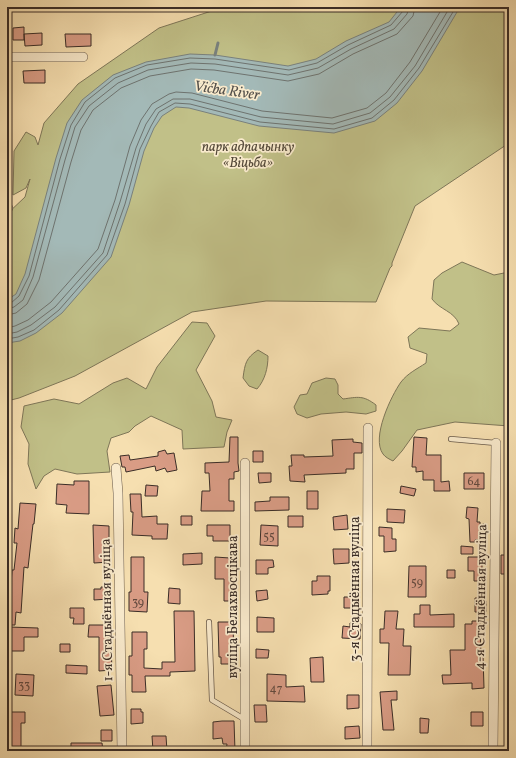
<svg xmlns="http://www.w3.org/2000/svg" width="516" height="758" font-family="Vollkorn,serif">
  <rect width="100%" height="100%" fill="#f6dfb0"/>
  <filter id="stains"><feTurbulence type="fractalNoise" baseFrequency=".005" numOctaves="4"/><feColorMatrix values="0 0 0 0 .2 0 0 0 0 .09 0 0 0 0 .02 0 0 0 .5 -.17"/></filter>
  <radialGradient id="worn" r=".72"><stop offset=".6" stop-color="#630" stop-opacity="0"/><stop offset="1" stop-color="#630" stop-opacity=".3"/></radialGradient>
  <path fill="#c1c088" stroke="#7e7658" d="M 224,7 L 509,7 L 509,143 L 415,206 L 392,263 L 392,266 L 390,268 L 376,302 L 266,301 L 192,312 L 75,376 L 19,398 L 7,401 L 7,214 L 25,197 L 30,179 L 26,188 L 13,195 L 14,151 L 26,132 L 35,137 L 38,145 L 44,123 L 78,84 L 159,28 Z
    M 462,262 L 494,275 L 509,272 L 509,426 L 455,422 L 417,430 L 402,451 L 393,461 C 389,459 385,457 383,454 C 371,438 391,396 401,382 C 408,373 417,369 426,363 L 427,354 L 410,348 L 408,337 L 419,328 L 450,331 L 459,324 C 454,311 440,310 432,299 L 434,280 L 442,273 Z
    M 192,322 L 207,323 L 215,336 L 196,370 L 212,401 L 216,417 L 232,420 L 227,432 L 224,447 L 183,449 L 182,430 L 151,416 L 135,426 L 129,432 L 111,438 L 107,451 L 110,472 L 77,474 L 55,469 L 44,476 L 36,489 L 28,464 L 29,444 L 21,427 L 24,406 L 54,399 L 79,404 L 113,383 L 127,378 L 146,389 L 157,367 Z
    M 258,350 L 268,356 C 268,368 265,380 257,389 L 249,386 L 243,378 C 245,363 246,358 258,350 Z
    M 326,378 L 335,379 L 338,385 L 338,394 L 343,399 C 358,397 363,395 376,405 L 376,411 L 366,414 L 346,412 L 321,414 L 307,418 L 297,414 L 294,407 L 300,395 L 307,394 L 312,383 Z"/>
  <path fill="#a3b9b7" stroke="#79817d" d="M 401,7 L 460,7 L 422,71 L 397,103 L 375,121 L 334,133 L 259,126 L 189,108 L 176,107 L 162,116 L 154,128 L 144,151 L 129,205 L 111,257 L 62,313 L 36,333 L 20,341 L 7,343 L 7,300 L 16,294 L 25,274 L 56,158 L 67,123 L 82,100 L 113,75 L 146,62 L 190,54 L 215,55 L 288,66 L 316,59 L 346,41 L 389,22 Z"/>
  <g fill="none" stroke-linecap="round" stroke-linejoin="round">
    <path stroke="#6e736f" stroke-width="1" d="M 7,304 L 11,303 L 19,296 L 29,276 L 60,159 L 71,125 L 85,102 L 115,78 L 147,65 L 190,58 L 215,59 L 289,70 L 317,63 L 348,45 L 391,25 L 403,11 L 404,7
      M 7,309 L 14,307 L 23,300 L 33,277 L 65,160 L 75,127 L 89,106 L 118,83 L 148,70 L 191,63 L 215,64 L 288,75 L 318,68 L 351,49 L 394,29 L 407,14 L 409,7
      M 7,315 L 16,313 L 27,304 L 39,280 L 71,162 L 81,130 L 93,110 L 121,88 L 150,76 L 191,69 L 214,70 L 288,81 L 319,74 L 353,54 L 397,34 L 413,16 L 415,7
      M 7,328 L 15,326 L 28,320 L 51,302 L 98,249 L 115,200 L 130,146 L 141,120 L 152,104 L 169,94 L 176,92 L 192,93 L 262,111 L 332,118 L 367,108 L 386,93 L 410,62 L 443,7
      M 7,334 L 17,332 L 31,325 L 55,307 L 103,253 L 120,202 L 136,148 L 146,124 L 156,109 L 173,99 L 190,99 L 261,117 L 333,124 L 370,113 L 390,97 L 415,66 L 450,7
      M 7,339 L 18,337 L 34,330 L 59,310 L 107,255 L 125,204 L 140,149 L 151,126 L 159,112 L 175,103 L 190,104 L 260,122 L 334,129 L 372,118 L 394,100 L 419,68 L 456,7"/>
    <path stroke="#79817d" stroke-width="3" d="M 215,55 L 218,43"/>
  </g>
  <path fill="#d99c85" stroke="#3a2d27" d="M 24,27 L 24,40 L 13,40 L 13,28 Z
    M 42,33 L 42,45 L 25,46 L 24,34 Z
    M 65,34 L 91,34 L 91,46 L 66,47 Z
    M 45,70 L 45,83 L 24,83 L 23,71 Z
    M 230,437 L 238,437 L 238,463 L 239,471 L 234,472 L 234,479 L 229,479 L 229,501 L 234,501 L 234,511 L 201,511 L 202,491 L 210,491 L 209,473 L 205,473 L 205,463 L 229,462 Z
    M 414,437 L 427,438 L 426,455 L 441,455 L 441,482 L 449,481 L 450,491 L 434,491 L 434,480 L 423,480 L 423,471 L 416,472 L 416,467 L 412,467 Z
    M 353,439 L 353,442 L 362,443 L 362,453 L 354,453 L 354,469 L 346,469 L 346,473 L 304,475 L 305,482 L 290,481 L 289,466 L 292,466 L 291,455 L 304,455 L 304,457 L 333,456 L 332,440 Z
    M 165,450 L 167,454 L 174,453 L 177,470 L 167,472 L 165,468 L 156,471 L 155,466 L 126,472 L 125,467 L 122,467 L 120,456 L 129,455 L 130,460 L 158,456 L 158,452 Z
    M 253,451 L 263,451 L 263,462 L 253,462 Z
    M 258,473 L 271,473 L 271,482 L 259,483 Z
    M 464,473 L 484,473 L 484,489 L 464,489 Z
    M 74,481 L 89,481 L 89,514 L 66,513 L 67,505 L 56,504 L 57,484 L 74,485 Z
    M 146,485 L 158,486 L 157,496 L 145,496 Z
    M 401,486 L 416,489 L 414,496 L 400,493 Z
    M 307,491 L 318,491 L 318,509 L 307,509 Z
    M 130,494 L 141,494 L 142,517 L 157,516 L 157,524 L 168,524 L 167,539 L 152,539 L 152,536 L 132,535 L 133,512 L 131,512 Z
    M 270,497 L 289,497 L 289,510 L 255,511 L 255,502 L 270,501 Z
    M 20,503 L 36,504 L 34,524 L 33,524 L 28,568 L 24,567 L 21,613 L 16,612 L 15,625 L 7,625 L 8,598 L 10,598 L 12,570 L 14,570 L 17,543 L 14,543 L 15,528 L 18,529 Z
    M 467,507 L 478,508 L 477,522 L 480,522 L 480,525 L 484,524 L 485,539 L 475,540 L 475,542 L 470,542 L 469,519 L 466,518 Z
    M 387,509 L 405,510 L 404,523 L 387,522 Z
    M 347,515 L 348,529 L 334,530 L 333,517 Z
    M 181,516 L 192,516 L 192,525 L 181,525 Z
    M 288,516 L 303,516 L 303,527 L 288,527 Z
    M 93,525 L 109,526 L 109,538 L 108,538 L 110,562 L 94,563 Z
    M 207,525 L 230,525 L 230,541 L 213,541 L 213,536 L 207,536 Z
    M 261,525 L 278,526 L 278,546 L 260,545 Z
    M 379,527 L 392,528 L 392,539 L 396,539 L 396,551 L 384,552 L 384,536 L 379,536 Z
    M 461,546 L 473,547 L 473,554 L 461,554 Z
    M 333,549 L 349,549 L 349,563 L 334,564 Z
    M 202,553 L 202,564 L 183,565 L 183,554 Z
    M 501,555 L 509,555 L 509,574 L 501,574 Z
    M 131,557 L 144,557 L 144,592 L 148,592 L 147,612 L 129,611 L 129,592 L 131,592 Z
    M 215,557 L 230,558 L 230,565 L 233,565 L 232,587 L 236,587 L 236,601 L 224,601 L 224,579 L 215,579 Z
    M 468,557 L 482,557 L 482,572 L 486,572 L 486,581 L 474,581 L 474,571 L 468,571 Z
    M 256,560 L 273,560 L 274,567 L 268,568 L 268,574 L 256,574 Z
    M 409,566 L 426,566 L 426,597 L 408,597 Z
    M 447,570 L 455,570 L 455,578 L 447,578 Z
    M 317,576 L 330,576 L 330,591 L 328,591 L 328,594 L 312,595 L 312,581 L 317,581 Z
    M 101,587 L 109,587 L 109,599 L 94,600 L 94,589 L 101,589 Z
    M 169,588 L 180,589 L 180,604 L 168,603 Z
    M 267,590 L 268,599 L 257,601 L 256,591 Z
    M 344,597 L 353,597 L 353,608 L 344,608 Z
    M 475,598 L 482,598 L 482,601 L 486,601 L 486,612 L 475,612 Z
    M 420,605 L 430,605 L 430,615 L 454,614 L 454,627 L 414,627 L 414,614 L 420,614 Z
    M 70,608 L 84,608 L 84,624 L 73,624 L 74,618 L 70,618 Z
    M 174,611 L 194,611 L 195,671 L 170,672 L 170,676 L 145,676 L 146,692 L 132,692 L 132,675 L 129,675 L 129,656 L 132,656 L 132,632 L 147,632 L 147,649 L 144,649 L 144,668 L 162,669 L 162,662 L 175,662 Z
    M 385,611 L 398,611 L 396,629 L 404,629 L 403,646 L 411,646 L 410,675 L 388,675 L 389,643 L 380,643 L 380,629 L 384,629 Z
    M 257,617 L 274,618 L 274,632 L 257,632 Z
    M 472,621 L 480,621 L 481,656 L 483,656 L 484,688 L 472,689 L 472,683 L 443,684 L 442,675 L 451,675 L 450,650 L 465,650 L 465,624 L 472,624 Z
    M 218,622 L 233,622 L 234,664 L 221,664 L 221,657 L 219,657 Z
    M 350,623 L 361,624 L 360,639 L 342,638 L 343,626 L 350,627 Z
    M 89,625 L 109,625 L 108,646 L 111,646 L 112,670 L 99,671 L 99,637 L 88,637 Z
    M 9,627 L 38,628 L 38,637 L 24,637 L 24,651 L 8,651 Z
    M 60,644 L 70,644 L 70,652 L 60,652 Z
    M 256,649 L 269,650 L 268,658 L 256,658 Z
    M 323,657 L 324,682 L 311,682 L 310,658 Z
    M 66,665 L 87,666 L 87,674 L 66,673 Z
    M 16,674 L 34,675 L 33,696 L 15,695 Z
    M 267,674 L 286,675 L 286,687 L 304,686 L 305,702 L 267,701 Z
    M 111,685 L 114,715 L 100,716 L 97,686 Z
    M 397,691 L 397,700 L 391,700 L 394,730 L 383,730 L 380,692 Z
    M 347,695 L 359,695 L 359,708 L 347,709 Z
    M 254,705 L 266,705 L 267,722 L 255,722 Z
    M 131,709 L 141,709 L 141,712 L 143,712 L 143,723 L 131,724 Z
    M 7,712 L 25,712 L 25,723 L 21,723 L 21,747 L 7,747 L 7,740 L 10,740 L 10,723 L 7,723 Z
    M 471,712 L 483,712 L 483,726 L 471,726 Z
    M 420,718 L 429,719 L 428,733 L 420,733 Z
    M 222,721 L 234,721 L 235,751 L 226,751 L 227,744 L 223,744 L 222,738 L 213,739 L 213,722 Z
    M 359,726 L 360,738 L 345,739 L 345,727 Z
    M 101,730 L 112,730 L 112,741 L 101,741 Z
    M 152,736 L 166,736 L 167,751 L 153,751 Z
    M 71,743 L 102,743 L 103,751 L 71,751 Z"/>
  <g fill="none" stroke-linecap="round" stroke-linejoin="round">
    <defs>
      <path id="service" d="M 451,439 L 496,443
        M 209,622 L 212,700 L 244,719"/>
      <path id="minor" d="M 7,57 L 83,57
        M 7,208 L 8,208
        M 245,463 L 245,751
        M 116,468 L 118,493 L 122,751
        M 367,751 L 368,428
        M 493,751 L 496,443"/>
    </defs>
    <use href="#service" stroke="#695a49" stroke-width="6"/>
    <use href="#minor" stroke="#695a49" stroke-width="10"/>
    <use href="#service" stroke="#f9eacc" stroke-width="4.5"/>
    <use href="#minor" stroke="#f9eacc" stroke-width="9"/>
  </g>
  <g text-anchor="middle" stroke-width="3.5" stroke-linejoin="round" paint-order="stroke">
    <g font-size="12" fill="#62493e">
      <text x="474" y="485">64</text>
      <text x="269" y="540">55</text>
      <text x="417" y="586">59</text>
      <text x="138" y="606">39</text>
      <text x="24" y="689">33</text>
      <text x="276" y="692">47</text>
    </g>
    <g font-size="14" font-style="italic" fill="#554a3a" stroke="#f9eacc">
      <text x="248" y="151">парк адпачынку<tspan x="248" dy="16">«Віцьба»</tspan></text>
    </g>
    <g font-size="14" fill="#3a2d27" stroke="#f9eacc">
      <text transform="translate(354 589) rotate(-90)" y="5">3-я Стадыённая вуліца</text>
      <text transform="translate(480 597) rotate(-89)" y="5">4-я Стадыённая вуліца</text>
      <text transform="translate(232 607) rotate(-90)" y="5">вуліца Белахвосцікава</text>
      <text transform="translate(106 610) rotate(-91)" y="5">1-я Стадыённая вуліца</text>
    </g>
    <g font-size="15" font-style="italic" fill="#54504b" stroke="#f9eacc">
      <text transform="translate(227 90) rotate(8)" y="5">Vićba River</text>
    </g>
  </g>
  <rect width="516" height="758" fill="none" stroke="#f6dfb0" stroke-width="24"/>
  <rect x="8" y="8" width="500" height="742" fill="none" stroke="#3a2d27" stroke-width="2"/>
  <rect x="12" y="12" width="492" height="734" fill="none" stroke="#3a2d27"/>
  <rect width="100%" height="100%" filter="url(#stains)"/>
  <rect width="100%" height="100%" fill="url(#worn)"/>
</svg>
